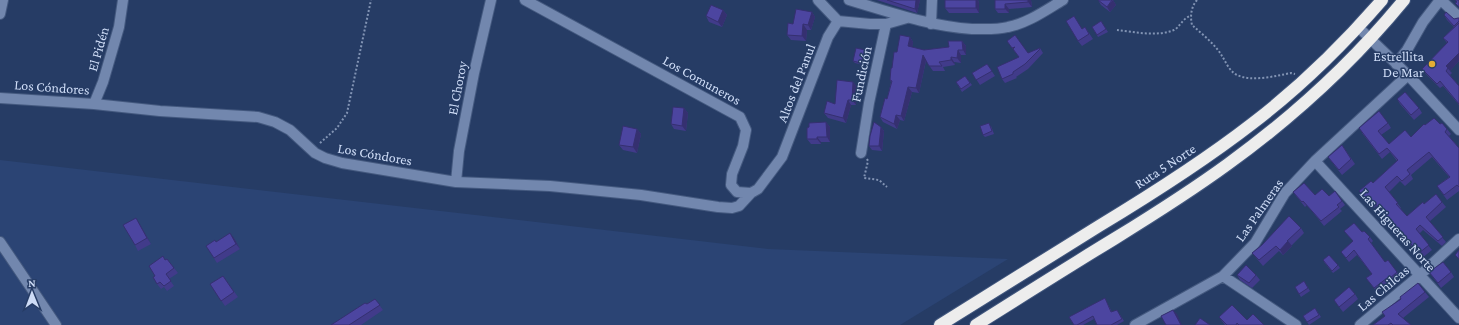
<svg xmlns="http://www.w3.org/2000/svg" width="1459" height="325" font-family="'Crimson Pro',serif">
  <rect width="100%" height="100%" fill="#263c65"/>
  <path fill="#2b4474" d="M 0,160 L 768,249 L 1008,259 L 900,325 L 0,325 Z"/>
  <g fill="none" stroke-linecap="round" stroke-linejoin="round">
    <defs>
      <path id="minor" d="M 525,0 L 740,117 L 746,130 L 743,146 L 732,174 L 731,185 L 737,192 L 751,193 L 758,189 L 782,157 L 828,37 L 838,21
        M 818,0 L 838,21 L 870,24 L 886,24
        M 849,0 C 890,12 929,26 972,29 C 984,29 996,30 1008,27 C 1028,23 1046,10 1063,0
        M 1441,0 L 1459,17
        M 0,14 L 3,0
        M 931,24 L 932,0
        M 1358,27 L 1408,75 L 1459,130
        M 1396,64 L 1407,50 L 1423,22 L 1440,0
        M 0,98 L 94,104 L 160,111 L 258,117 L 275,122 L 290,130 L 315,153 L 325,158 L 342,163 L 456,182 L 550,186 L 641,195 L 718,207 L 732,208 L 739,206 L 751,193
        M 94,104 L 103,82 L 119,27 L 123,0
        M 861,153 L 869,103 L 886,24 L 907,18
        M 1315,161 L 1459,318
        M 456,182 L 459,151 L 474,73 L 491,0
        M 0,242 L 56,325
        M 1223,276 L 1296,325
        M 1135,325 L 1223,276 L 1255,243 L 1285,193 L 1315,161 L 1408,75
        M 1360,325 L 1420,275 L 1459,239"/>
      <path id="highway" d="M 940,325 C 993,292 1046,259 1099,226 C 1152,194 1204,161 1253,123 C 1300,87 1343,45 1382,0
        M 976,325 C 1022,296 1068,267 1114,239 C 1153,215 1191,191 1228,164 C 1293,117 1353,62 1404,0"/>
    </defs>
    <use href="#minor" stroke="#44597f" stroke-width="12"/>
    <use href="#highway" stroke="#44597f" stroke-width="14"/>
    <path stroke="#8294b4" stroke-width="2" stroke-dasharray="2 2" stroke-linecap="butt" d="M 1197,0 C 1191,7 1190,16 1192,25 C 1202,34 1215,44 1222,56 C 1226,62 1229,71 1237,75 C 1251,82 1276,76 1291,73 L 1295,74
      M 1117,30 C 1134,32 1157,37 1174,30 C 1179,28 1182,19 1190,16
      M 320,143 L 337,128 L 347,113 L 371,0
      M 867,159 L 868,161 L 864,178 L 879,180 L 887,187"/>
    <use href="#minor" stroke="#7287ae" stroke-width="10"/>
    <use href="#highway" stroke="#ededed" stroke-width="12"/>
  </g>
  <path fill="#413b8a" d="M 877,0 L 920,0 L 917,13 Z
    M 945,0 L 978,0 L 979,3 L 979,13 L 949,13 L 945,8 Z
    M 995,0 L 1031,0 L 1032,7 L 1009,9 L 1009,13 L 998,13 L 995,9 Z
    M 1098,0 L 1113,0 L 1116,5 L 1110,12 L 1101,5 Z
    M 723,10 L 727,15 L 722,27 L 709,22 L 706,16 Z
    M 812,12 L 815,17 L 811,30 L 807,30 L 806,41 L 791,40 L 787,35 L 793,24 Z
    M 1444,15 L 1454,19 L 1458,18 L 1459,18 L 1459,61 L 1450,71 L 1452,73 L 1450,75 L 1459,86 L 1459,105 L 1443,86 L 1440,88 L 1426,74 L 1422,69 L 1447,43 L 1443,38 L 1454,27 L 1447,20 Z
    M 1101,21 L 1108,32 L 1098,37 L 1092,27 Z
    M 1085,27 L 1093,39 L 1082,46 L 1078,41 L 1082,29 Z
    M 910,37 L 913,42 L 912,47 L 924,50 L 949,47 L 962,41 L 966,46 L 966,55 L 961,55 L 961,63 L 954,62 L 955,65 L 943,67 L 945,71 L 933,71 L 926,61 L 919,93 L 912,92 L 904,121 L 900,120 L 897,129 L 883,122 L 880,117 L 887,99 L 891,82 L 890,80 L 892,68 L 897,52 Z
    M 1007,41 L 1028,53 L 1040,48 L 1043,53 L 1028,69 L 1016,77 L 1017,78 L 1005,83 L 1002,79 L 1019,57 Z
    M 867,53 L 863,65 L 855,63 L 853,61 Z
    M 987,64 L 995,76 L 980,85 L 972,73 Z
    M 965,76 L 972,85 L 962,92 L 956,82 Z
    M 853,82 L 857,87 L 856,105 L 851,105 L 846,123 L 828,118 L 824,113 L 835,104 Z
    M 1397,99 L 1419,108 L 1422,113 L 1414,120 L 1400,104 Z
    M 684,108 L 688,113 L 686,131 L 674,129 L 671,124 Z
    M 826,122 L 830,127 L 830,142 L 821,142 L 821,144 L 811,144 L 807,139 L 809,127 Z
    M 1388,123 L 1391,128 L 1381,135 L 1389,144 L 1411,137 L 1425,125 L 1440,124 L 1447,129 L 1451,134 L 1449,136 L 1459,148 L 1459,191 L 1447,200 L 1437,186 L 1449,177 L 1432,157 L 1411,175 L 1413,179 L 1405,186 L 1400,181 L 1389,192 L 1401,208 L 1400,209 L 1407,216 L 1424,204 L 1442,202 L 1446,207 L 1429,222 L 1446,242 L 1442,246 L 1423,230 L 1419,234 L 1432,250 L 1422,258 L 1376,206 L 1374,208 L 1363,196 L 1359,191 L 1373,183 L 1397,161 L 1390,152 L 1382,159 L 1362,133 Z
    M 991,126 L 994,134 L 985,137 L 983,135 Z
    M 881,127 L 884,131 L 882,151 L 872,150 L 869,146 Z
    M 637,129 L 641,134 L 637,153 L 623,150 L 619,145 Z
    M 1342,145 L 1355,164 L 1342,175 L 1328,157 Z
    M 1293,192 L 1315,195 L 1329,196 L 1342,201 L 1345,205 L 1340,209 L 1342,211 L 1324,226 L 1307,205 L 1305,207 Z
    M 136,218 L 151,244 L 138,251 L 135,245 Z
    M 1301,228 L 1304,233 L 1291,246 L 1292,246 L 1283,255 L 1279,251 L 1263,266 L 1252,253 Z
    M 1344,231 L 1362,232 L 1370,237 L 1373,241 L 1371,243 L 1385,262 L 1397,272 L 1400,276 L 1392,283 L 1390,282 L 1377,292 L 1366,278 L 1372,274 L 1357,255 L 1349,262 L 1341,252 L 1353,241 Z
    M 234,238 L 240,249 L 217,263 L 206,246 L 216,242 Z
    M 167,259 L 178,273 L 169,279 L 174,286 L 167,291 L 164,287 L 161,289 L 157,284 L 155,276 L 165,260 Z
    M 1324,262 L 1338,265 L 1340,268 L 1333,273 Z
    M 1429,272 L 1451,272 L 1454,277 L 1441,288 Z
    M 1237,275 L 1256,275 L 1260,280 L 1252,288 L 1240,280 Z
    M 223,276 L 238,297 L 225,306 L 210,284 Z
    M 1304,281 L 1310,291 L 1301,297 L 1295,287 Z
    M 1425,292 L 1429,297 L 1403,318 L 1411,325 L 1373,325 Z
    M 1355,294 L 1358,299 L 1343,312 L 1334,300 Z
    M 375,299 L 383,310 L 361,325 L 331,325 Z
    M 1106,301 L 1112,312 L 1117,310 L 1124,321 L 1117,325 L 1097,325 L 1094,319 L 1083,325 L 1074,325 Z
    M 1315,308 L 1321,317 L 1309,325 L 1303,316 Z
    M 1219,317 L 1247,320 L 1264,325 L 1225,325 Z"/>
  <path fill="#353070" d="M 916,0 L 920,0 L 917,13 L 915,9 Z
    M 976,0 L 978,0 L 979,3 L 979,13 L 976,8 Z
    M 1028,0 L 1031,0 L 1032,7 L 1028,2 Z
    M 1113,0 L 1116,5 L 1110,12 L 1107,7 Z
    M 1005,4 L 1009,9 L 1009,13 L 1005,9 Z
    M 723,10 L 727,15 L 722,27 L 718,22 Z
    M 812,12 L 815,17 L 811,30 L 808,25 Z
    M 803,24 L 807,30 L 806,41 L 802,36 Z
    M 910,37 L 913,42 L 912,51 L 908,46 Z
    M 962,41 L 966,46 L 966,55 L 963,50 Z
    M 865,50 L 867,53 L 863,65 L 861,63 Z
    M 958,50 L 961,55 L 961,63 L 957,58 Z
    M 1459,53 L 1459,61 L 1450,71 L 1446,66 Z
    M 923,55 L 926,60 L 919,93 L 916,88 Z
    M 951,57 L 954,62 L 955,65 L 951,60 Z
    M 853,82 L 857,87 L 856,105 L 852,100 Z
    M 908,87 L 912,92 L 904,121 L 901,116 Z
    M 848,100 L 851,105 L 846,123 L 843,118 Z
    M 684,108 L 688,113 L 686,131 L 682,126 Z
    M 896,115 L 900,120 L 897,129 L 894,124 Z
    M 826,122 L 830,127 L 830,142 L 827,137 Z
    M 881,127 L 884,131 L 882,151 L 879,146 Z
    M 637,129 L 641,134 L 637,153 L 633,147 Z
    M 817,137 L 821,142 L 821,144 L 817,139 Z
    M 136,218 L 139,223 L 151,244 L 147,238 Z
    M 230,233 L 234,238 L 240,249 L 236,244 Z
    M 1288,241 L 1292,246 L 1283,255 L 1280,250 Z
    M 1173,310 L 1177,314 L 1182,325 L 1181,325 Z"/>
  <path fill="#4c45a0" stroke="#353070" d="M 887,0 L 916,0 L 915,9 Z
    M 945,0 L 976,0 L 976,8 L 945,8 Z
    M 995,0 L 1028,0 L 1028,2 L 1005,4 L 1005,9 L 995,9 Z
    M 1098,0 L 1112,0 L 1107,7 Z
    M 1455,0 L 1459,0 L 1459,7 L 1455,3 L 1457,2 Z
    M 711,5 L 723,10 L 718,22 L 706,16 Z
    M 796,9 L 812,12 L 808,25 L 803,24 L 802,36 L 787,35 L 788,23 L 793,24 Z
    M 1446,12 L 1454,19 L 1458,18 L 1459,18 L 1459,21 L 1454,26 L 1444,15 Z
    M 1074,16 L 1082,29 L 1085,27 L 1089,34 L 1078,41 L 1066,21 Z
    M 1101,21 L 1106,29 L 1097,35 L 1092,27 Z
    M 1459,23 L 1459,53 L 1446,66 L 1448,68 L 1446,71 L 1459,86 L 1459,104 L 1440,81 L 1437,84 L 1422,69 L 1448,42 L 1443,38 Z
    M 900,35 L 910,37 L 908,46 L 924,50 L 949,47 L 948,41 L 962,41 L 963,50 L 958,50 L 957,58 L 951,57 L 951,60 L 939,62 L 942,66 L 929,66 L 923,55 L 916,88 L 908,87 L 901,116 L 896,115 L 894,124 L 880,117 L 885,98 L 887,99 L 892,81 L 890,80 L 891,68 L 892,68 L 894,52 L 897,52 Z
    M 1015,35 L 1028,53 L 1040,48 L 1040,49 L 1025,64 L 1013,72 L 1013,74 L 1002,79 L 997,67 L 1019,57 L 1013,49 L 1015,47 L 1012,48 L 1007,41 Z
    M 856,48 L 865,50 L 861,63 L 853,61 Z
    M 987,64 L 992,71 L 976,80 L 972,73 Z
    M 965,76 L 970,83 L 961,89 L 956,82 Z
    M 837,80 L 853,82 L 852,100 L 848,100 L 843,118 L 824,113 L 827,101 L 835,104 Z
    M 1405,92 L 1419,108 L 1411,115 L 1397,99 Z
    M 673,107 L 684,108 L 682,126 L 671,124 Z
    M 1379,111 L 1388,123 L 1378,131 L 1389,144 L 1405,130 L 1411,137 L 1424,124 L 1425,125 L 1434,118 L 1440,124 L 1442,123 L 1447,129 L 1445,132 L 1459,148 L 1459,187 L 1457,185 L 1444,195 L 1437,186 L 1450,177 L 1429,152 L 1407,170 L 1410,174 L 1402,181 L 1397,176 L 1385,187 L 1398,203 L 1396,204 L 1407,216 L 1423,202 L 1424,204 L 1436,194 L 1442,202 L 1426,217 L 1443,237 L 1438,241 L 1420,225 L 1416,229 L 1429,245 L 1419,253 L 1373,201 L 1370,203 L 1359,191 L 1371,181 L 1373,183 L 1398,160 L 1387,148 L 1379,154 L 1359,128 Z
    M 826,122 L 827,137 L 817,137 L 817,139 L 807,139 L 807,128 L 809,127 L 809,123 Z
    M 874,122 L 881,127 L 879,146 L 869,146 L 870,136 Z
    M 989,123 L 992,131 L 983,135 L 980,126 Z
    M 623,126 L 637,129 L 633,147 L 619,145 Z
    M 1342,145 L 1351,159 L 1339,170 L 1328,157 Z
    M 1304,183 L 1315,195 L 1322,189 L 1329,196 L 1335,191 L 1342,201 L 1337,205 L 1339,207 L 1321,221 L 1303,201 L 1302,202 L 1293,192 Z
    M 1289,216 L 1301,228 L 1287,241 L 1288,241 L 1280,250 L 1276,246 L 1259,260 L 1252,253 L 1262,245 Z
    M 136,218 L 147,238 L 135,245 L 123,225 Z
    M 1354,223 L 1362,232 L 1364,231 L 1370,237 L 1368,239 L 1385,262 L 1388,260 L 1397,272 L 1389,279 L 1387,278 L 1374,288 L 1366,278 L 1372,274 L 1354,250 L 1346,258 L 1341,252 L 1353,241 L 1344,231 Z
    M 230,233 L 236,244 L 214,258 L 206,246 L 215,240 L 216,242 Z
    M 1459,250 L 1459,259 L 1455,255 Z
    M 1329,255 L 1338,265 L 1332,271 L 1323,260 Z
    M 163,256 L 165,260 L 167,259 L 174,268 L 166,274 L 171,281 L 164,286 L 160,282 L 157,284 L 153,277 L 155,276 L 149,266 Z
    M 1443,262 L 1451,272 L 1438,283 L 1429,272 Z
    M 1246,265 L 1256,275 L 1249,283 L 1237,275 Z
    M 223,276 L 234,292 L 221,301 L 210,284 Z
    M 1304,281 L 1308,288 L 1299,294 L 1295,287 Z
    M 1418,283 L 1425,292 L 1398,314 L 1411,325 L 1393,325 L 1391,323 L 1388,325 L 1373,325 L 1385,316 L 1382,312 L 1401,299 L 1400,297 Z
    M 1349,287 L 1355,294 L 1339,307 L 1334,300 Z
    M 1105,298 L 1111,312 L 1117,310 L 1122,319 L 1111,325 L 1097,325 L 1093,316 L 1077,325 L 1074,325 L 1069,317 Z
    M 375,299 L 380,305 L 349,325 L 331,325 L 365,303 L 367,304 Z
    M 1232,305 L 1247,320 L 1253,314 L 1264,325 L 1239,325 L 1237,323 L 1236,325 L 1227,325 L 1219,317 Z
    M 1315,308 L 1319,315 L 1307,322 L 1303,316 Z
    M 1173,310 L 1181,325 L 1166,325 L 1161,316 Z
    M 1200,318 L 1210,325 L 1195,325 Z"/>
  <circle fill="#e4ad35" stroke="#263c65" stroke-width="1.5" cx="1432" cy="64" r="4"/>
  <g text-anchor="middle" stroke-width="3" stroke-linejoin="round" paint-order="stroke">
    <g font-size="14" fill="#cedcf6" stroke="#263c65">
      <text transform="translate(98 49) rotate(-74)" y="5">El Pidén</text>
      <text transform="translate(861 74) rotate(-78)" y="5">Fundición</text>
      <text transform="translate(702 80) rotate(29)" y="5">Los Comuneros</text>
      <text transform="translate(796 83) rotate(-69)" y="5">Altos del Panul</text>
      <text transform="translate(52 87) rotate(4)" y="5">Los Cóndores</text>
      <text transform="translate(457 88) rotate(-79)" y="5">El Choroy</text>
      <text transform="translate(375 154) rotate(10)" y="5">Los Cóndores</text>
      <text transform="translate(1165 166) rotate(-33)" y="5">Ruta 5 Norte</text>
      <text transform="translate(1259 210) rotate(-55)" y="5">Las Palmeras</text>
      <text transform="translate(1398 230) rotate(48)" y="5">Las Higueras Norte</text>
      <text transform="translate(1383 288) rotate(-40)" y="5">Las Chilcas</text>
    </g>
    <g font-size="14" fill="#cedcf6" stroke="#263c65" text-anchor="end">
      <text x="1424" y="61">Estrellita<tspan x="1424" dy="16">De Mar</tspan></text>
    </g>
  </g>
  <g transform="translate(32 293) rotate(359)" stroke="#263c65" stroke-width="3" paint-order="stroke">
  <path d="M0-3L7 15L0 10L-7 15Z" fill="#cedcf6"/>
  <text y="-6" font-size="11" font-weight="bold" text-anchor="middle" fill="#cedcf6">N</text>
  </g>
</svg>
